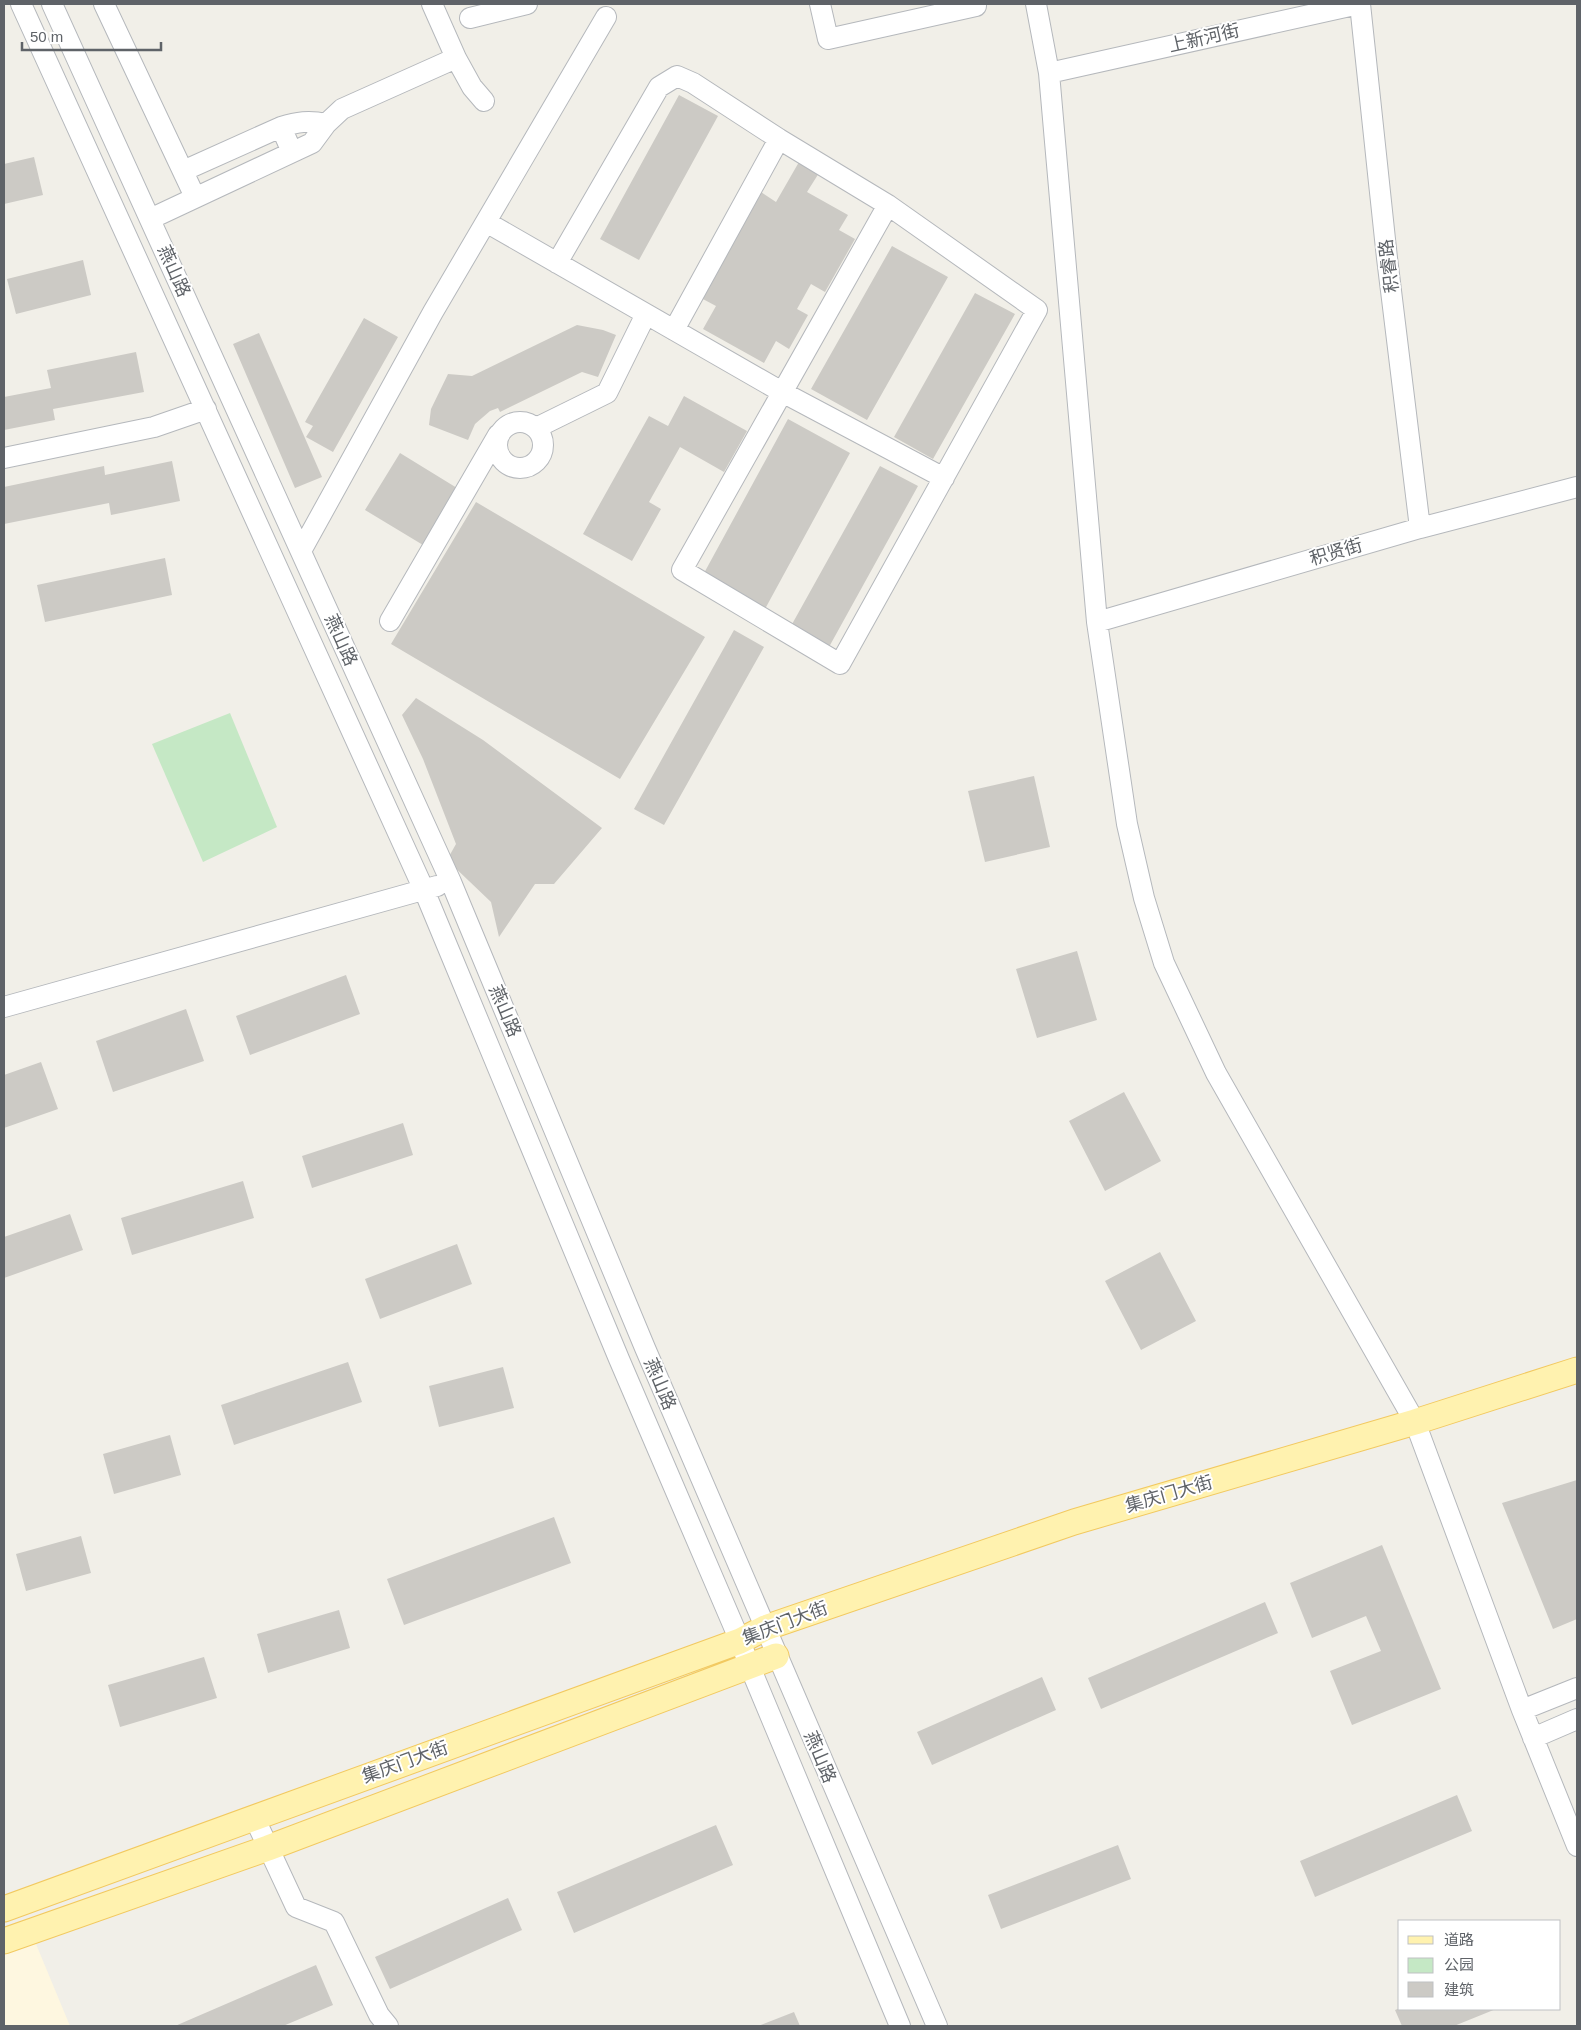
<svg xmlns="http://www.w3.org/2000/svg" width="1581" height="2030" font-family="Arial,'Noto Sans SC',sans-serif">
  <rect width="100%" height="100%" fill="#f1efe8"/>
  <path fill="#fef7e0" d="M 31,1932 L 70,2026 L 4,2026 L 4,1941 Z"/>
  <path fill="#c5e8c5" d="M 230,713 L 277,827 L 203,862 L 152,744 Z"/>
  <path fill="#cccac5" d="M 679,95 L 718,116 L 639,260 L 600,239 Z
    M 34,157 L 43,195 L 4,204 L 4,164 Z
    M 799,162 L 819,173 L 807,192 L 848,215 L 839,230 L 855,239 L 825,292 L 811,284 L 797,309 L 808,315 L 789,349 L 776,341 L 764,363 L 703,329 L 716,306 L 701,298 L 761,192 L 776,202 Z
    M 892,246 L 948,277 L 867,420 L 811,389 Z
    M 83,260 L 91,295 L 16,314 L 7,279 Z
    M 975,293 L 1015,314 L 933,459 L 894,437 Z
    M 364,318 L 398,337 L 333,452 L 306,437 L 313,426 L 305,422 Z
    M 577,325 L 603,330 L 616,335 L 598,377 L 582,372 L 500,412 L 498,408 L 490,411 L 475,424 L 468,440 L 429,425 L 431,409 L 448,374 L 472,376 Z
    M 259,333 L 322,477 L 295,488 L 233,344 Z
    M 136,352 L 144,392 L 53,409 L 55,420 L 4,430 L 4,397 L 51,388 L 47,370 Z
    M 684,396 L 747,431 L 724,472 L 680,447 L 649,502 L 661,509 L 632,561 L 583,534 L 649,416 L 668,426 Z
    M 788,419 L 850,453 L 765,609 L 703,575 Z
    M 400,453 L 457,488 L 423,545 L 365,510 Z
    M 172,461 L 180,501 L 111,515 L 109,503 L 4,524 L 4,487 L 104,466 L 105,475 Z
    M 880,466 L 918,486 L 829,647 L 791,626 Z
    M 476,502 L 705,637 L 620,779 L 391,644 Z
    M 165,558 L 172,595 L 45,622 L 37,585 Z
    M 734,630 L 764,647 L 664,825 L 634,809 Z
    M 416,698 L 483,740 L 602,828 L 554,884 L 535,884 L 499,937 L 491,902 L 447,860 L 456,844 L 423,759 L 402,715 Z
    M 1034,776 L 1050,847 L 985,862 L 968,791 Z
    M 1077,951 L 1097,1020 L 1037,1038 L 1016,969 Z
    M 346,975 L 360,1014 L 250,1055 L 236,1016 Z
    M 186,1009 L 204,1061 L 113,1092 L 96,1041 Z
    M 41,1062 L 58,1109 L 4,1128 L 4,1075 Z
    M 1124,1092 L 1161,1161 L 1105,1191 L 1069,1121 Z
    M 403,1123 L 413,1155 L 312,1188 L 302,1156 Z
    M 243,1181 L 254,1218 L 132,1255 L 121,1218 Z
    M 70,1214 L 83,1250 L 4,1278 L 4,1237 Z
    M 457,1244 L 472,1284 L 380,1319 L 365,1279 Z
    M 1160,1252 L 1196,1321 L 1141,1350 L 1105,1281 Z
    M 348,1362 L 362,1402 L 234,1445 L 221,1405 Z
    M 503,1367 L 514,1408 L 439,1427 L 429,1386 Z
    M 170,1435 L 181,1475 L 114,1494 L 103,1454 Z
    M 1577,1480 L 1577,1619 L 1553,1629 L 1502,1503 Z
    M 554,1517 L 571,1563 L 404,1625 L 387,1579 Z
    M 81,1536 L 91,1573 L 26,1591 L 16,1554 Z
    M 1382,1545 L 1441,1689 L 1352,1725 L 1330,1671 L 1381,1651 L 1366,1616 L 1312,1638 L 1290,1583 Z
    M 1265,1602 L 1278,1633 L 1101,1709 L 1088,1678 Z
    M 339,1610 L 350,1648 L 268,1673 L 257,1634 Z
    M 204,1657 L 217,1698 L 120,1727 L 108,1685 Z
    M 1042,1677 L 1056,1710 L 932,1765 L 917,1732 Z
    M 1457,1795 L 1472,1831 L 1315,1897 L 1300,1861 Z
    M 716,1825 L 733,1865 L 574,1933 L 557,1892 Z
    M 1118,1845 L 1131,1879 L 1001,1929 L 988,1895 Z
    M 508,1898 L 522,1930 L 390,1989 L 375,1957 Z
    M 316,1965 L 333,2005 L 283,2026 L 175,2026 Z
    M 1400,2008 L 1400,2009 L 1496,2009 L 1454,2026 L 1402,2026 L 1395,2010 Z
    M 794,2012 L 800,2026 L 758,2026 Z"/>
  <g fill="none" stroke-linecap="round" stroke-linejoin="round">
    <defs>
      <path id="minor" d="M 21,4 L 424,890 L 619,1359 L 740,1641 L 750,1667 L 900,2026
        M 52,4 L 451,882 L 645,1348 L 937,2026
        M 104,4 L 195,197
        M 820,4 L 828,39 L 976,6
        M 1036,4 L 1049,73 L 1097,622 L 1127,824 L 1144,898 L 1164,963 L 1216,1073 L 1415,1422 L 1522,1710 L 1577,1846
        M 1360,4 L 1387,258 L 1420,528
        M 470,18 L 527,4
        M 456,58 L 472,87 L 484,101
        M 1049,73 L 1359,4
        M 281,127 C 297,122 309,120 326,124
        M 183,171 L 281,127 L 292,152
        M 888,205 L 1037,310 L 840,664 L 682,570 Z
        M 150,219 L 312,143 L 326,124 L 342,109 L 456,58 L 432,4
        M 486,222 L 782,392 L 944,478
        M 557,263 L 659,87 L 677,76 L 693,83 L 779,139 L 888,205
        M 674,330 L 779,139
        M497 445a23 23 0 1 1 46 0a23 23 0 1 1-46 0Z
        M 536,428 L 607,393 L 646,314
        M 4,458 L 154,427 L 206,409
        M 301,551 L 433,312 L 606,17
        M 390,621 L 498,435
        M 1097,622 L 1420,528 L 1577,487
        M 4,1007 L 437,886
        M 1522,1710 L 1577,1688
        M 1533,1738 L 1577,1719
        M 254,1817 L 296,1907 L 334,1922 L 379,2015 L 388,2026"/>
      <path id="major" d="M 4,1909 L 740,1641 L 765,1628 L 1074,1522 L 1415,1422 L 1577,1370
        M 4,1941 L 268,1848 L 776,1656"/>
    </defs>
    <use href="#minor" stroke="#b5b8bc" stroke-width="22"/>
    <use href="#major" stroke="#f2c960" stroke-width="27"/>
    <use href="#minor" stroke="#fff" stroke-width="20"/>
    <use href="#major" stroke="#fff2af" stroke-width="25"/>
  </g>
  <g text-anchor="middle" stroke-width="4" stroke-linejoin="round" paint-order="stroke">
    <g font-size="18" fill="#5f6368" stroke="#fff">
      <text transform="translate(1204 38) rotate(-13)" y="6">上新河街</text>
      <text transform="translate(1389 266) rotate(-97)" y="6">积睿路</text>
      <text transform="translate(174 271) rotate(66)" y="6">燕山路</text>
      <text transform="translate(1336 552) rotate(-16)" y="6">积贤街</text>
      <text transform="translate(341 640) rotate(66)" y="6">燕山路</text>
      <text transform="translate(505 1011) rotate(67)" y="6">燕山路</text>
      <text transform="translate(660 1384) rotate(67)" y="6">燕山路</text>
      <text transform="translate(1169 1494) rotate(-16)" y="6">集庆门大街</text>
      <text transform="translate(785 1623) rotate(-21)" y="6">集庆门大街</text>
      <text transform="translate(820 1757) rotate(67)" y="6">燕山路</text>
      <text transform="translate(405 1762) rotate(-20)" y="6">集庆门大街</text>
    </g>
  </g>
  <rect width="1581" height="2030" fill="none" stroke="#5f6368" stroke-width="10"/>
  <rect x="1398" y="1920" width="162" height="90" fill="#ffffff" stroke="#bfc1c3"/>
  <rect x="1408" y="1936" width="25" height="8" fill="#fff2af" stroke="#bfc1c3"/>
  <text x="1444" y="1945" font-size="15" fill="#5f6368">道路</text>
  <rect x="1408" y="1958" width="25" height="15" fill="#c5e8c5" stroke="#bfc1c3"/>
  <text x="1444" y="1970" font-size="15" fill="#5f6368">公园</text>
  <rect x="1408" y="1982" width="25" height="15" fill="#cccac5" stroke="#bfc1c3"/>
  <text x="1444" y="1995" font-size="15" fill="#5f6368">建筑</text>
  <path d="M22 42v8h139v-8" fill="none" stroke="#5f6368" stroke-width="2.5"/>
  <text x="30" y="42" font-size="15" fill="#5f6368" stroke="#ffffff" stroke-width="4" paint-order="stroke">50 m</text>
</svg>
